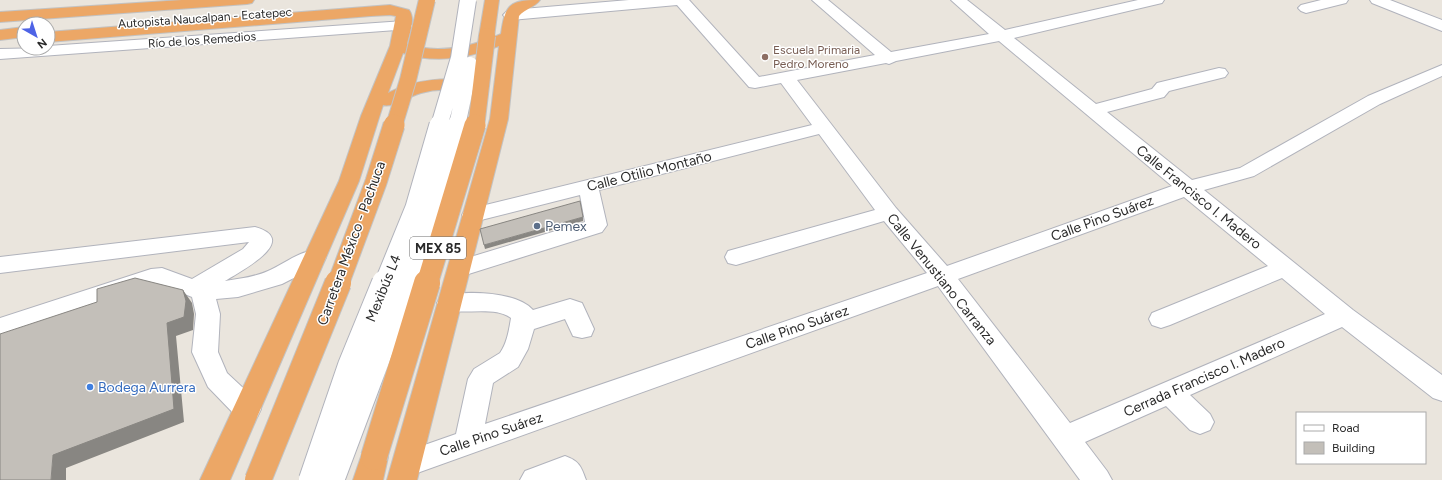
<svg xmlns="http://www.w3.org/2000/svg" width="1442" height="480" font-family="Figtree,sans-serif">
  <rect width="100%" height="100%" fill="#eae5dd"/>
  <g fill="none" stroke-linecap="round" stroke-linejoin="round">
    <defs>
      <path id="minor" d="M 629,0 L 689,0 L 759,77 L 875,55 L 812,0 L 828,0 L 891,52 L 989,34 L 951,0 L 967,0 L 1005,30 L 1138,0 L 1164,0 L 1162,3 L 1014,38 L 1096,104 L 1152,89 L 1157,83 L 1219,68 L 1225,69 L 1228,73 L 1225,77 L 1169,91 L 1164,97 L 1107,112 L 1192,180 L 1240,168 L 1368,96 L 1442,65 L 1442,76 L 1380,104 L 1254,176 L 1204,190 L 1353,310 L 1442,375 L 1442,401 L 1433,398 L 1342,327 L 1190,395 L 1210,414 L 1214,422 L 1210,430 L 1200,434 L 1190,430 L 1166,406 L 1085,442 L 1107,471 L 1112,480 L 1080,480 L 938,286 L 406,477 L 396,473 L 392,464 L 396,455 L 456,434 L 468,379 L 474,369 L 500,353 C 507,343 509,330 511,318 C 494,305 461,316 441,309 L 437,303 L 441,297 C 463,290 517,291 533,310 L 570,299 L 582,303 L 594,329 L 591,336 L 582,338 L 573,336 L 565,319 L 534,329 L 528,349 L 518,367 L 493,383 L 485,424 L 927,273 L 884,221 L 736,265 L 728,263 L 725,257 L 728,251 L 875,210 L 819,134 L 599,190 L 607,225 L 602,232 L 459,277 L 451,275 L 448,269 L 451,263 L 585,222 L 580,195 L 473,222 L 465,220 L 462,215 L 465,210 L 812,125 L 781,83 L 755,88 L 749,87 L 677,5 L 511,20 L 506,18 L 503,15 L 506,12 L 511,10 ZM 999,41 L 1172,186 L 947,266 L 896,208 L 797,80 L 886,63 L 889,64 L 896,61 ZM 1184,197 L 1268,266 L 1152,313 L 1149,319 L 1152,325 L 1161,328 L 1170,325 L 1282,278 L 1325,314 L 1070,423 L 958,279 Z
        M 1321,0 L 1348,0 L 1346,3 L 1306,13 L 1301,11 L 1298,8 L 1301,5 Z
        M 1370,0 L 1390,0 L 1442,20 L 1442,31 L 1372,3 Z
        M 404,21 L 410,23 L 412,26 L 410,29 L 0,59 L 0,49 L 48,48 L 48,46 Z
        M 255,227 C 302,240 239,272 225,281 C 239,279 255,277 268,271 C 285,264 305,246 323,251 L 326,257 L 323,263 L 282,284 L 238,297 L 216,299 L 220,314 L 218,352 L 227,373 L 257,401 L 261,409 L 257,417 L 247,420 L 237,417 L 208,387 L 192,352 L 196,314 L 192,297 L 160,284 L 152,285 L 0,336 L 0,318 L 151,269 L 162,268 L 192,279 L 243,249 L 249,242 L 0,273 L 0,257 Z
        M 565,456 C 579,461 581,466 586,480 L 520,480 L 525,471 Z"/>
      <path id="highway" d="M 182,0 L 254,0 L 252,3 L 247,4 L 0,22 L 0,12 Z
        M 485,0 L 499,0 L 494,37 L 501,34 C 505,4 510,0 540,0 C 535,7 525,9 519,16 L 508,119 L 417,480 L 387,480 L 490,119 L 499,46 C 469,58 435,64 403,53 L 388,93 C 415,79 449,76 479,83 L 482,87 L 479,91 C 470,93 461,90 452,90 C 441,89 431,90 421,93 C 410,96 393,108 383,105 L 359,181 L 230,480 L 200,480 L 339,181 L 361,116 L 390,46 L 396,16 L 390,15 L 371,16 L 48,42 L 48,32 L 390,5 L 409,10 C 416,19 409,34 407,44 C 433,53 460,49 486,40 L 481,39 L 479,36 Z
        M 24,27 L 24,37 L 0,40 L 0,30 Z
        M 374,444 L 384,448 L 388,457 L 383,480 L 353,480 L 364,448 Z"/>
    </defs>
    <use href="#minor" stroke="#b1b3bc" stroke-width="2"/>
    <use href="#highway" stroke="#c3c3c3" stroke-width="2"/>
    <use href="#minor" fill="#fff" fill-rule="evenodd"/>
    <use href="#highway" fill="#eca766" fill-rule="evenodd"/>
    <defs>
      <path id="minor-bridge-far2" d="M 439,126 L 459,58 L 468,0
        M 457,126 L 470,65"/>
      <path id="minor-bridge-far1" d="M 385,284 L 416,208 L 440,125
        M 404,284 L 437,201 L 458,125"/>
      <path id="minor-bridge" d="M 312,480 L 351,366 L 385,283
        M 331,480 L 405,283"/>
      <path id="highway-bridge-far2" d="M 394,126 L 408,80 L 427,0
        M 475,126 L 477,119 L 487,36"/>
      <path id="highway-bridge-far1" d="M 338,284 L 376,182 L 394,125
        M 427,284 L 475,125"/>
      <path id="highway-bridge" d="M 374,457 L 427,283
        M 258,480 L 338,283"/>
    </defs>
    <use href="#minor-bridge-far2" stroke="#b1b3bc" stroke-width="18" stroke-linecap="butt"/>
    <use href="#minor-bridge-far1" stroke="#b1b3bc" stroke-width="23" stroke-linecap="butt"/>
    <use href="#minor-bridge" stroke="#b1b3bc" stroke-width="28" stroke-linecap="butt"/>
    <use href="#highway-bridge-far2" stroke="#c3c3c3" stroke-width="18" stroke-linecap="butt"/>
    <use href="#highway-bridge-far1" stroke="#c3c3c3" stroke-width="23" stroke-linecap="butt"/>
    <use href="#highway-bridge" stroke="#c3c3c3" stroke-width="28" stroke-linecap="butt"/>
    <use href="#minor-bridge-far2" stroke="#fff" stroke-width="16"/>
    <use href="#minor-bridge-far1" stroke="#fff" stroke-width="21"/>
    <use href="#minor-bridge" stroke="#fff" stroke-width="26"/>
    <use href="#highway-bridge-far2" stroke="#eca766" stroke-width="16"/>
    <use href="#highway-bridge-far1" stroke="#eca766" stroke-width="21"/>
    <use href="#highway-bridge" stroke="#eca766" stroke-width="26"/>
  </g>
  <path fill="#888682" d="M 583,217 L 583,221 L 485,249 L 484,245 Z
    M 183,290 L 192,303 L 194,314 L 193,330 L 176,336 L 184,422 L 66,468 L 66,480 L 51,480 L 53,455 L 167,323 Z"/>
  <path fill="#c3bfb9" stroke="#888682" d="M 580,201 L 583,217 L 484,245 L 480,229 Z
    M 135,278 L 183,290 L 186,301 L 184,317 L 167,323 L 174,409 L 53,455 L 51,480 L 0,480 L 0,334 L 97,302 L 97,289 Z"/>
  <circle fill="#8d6e63" stroke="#fff" stroke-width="1.5" cx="765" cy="57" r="4"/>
  <circle fill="#5c6f8a" stroke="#fff" stroke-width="1.5" cx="537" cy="226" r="4"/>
  <circle fill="#3f7fe0" stroke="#fff" stroke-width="1.5" cx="90" cy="387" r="4"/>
  <g text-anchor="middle" stroke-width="3" stroke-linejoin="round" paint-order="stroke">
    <g font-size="12" fill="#2a2a2a" stroke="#fff">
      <text transform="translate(205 18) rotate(-4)" y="4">Autopista Naucalpan - Ecatepec</text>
      <text transform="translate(202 40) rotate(-4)" y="4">Río de los Remedios</text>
    </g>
    <g font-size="12" fill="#785e54" stroke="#fff" text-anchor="start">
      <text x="773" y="54">Escuela Primaria<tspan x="773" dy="14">Pedro Moreno</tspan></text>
    </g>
    <rect fill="#fff" stroke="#6a6a6a" stroke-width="1" x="410" y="237" width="56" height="22" rx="3"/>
    <g font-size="13" font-weight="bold" fill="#2a2a2a">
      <text x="438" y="253">MEX 85</text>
    </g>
    <g font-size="14" fill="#2a2a2a" stroke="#fff">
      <text transform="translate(649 171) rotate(-14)" y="5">Calle Otilio Montaño</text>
      <text transform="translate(1199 197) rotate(39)" y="5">Calle Francisco I. Madero</text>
      <text transform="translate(1102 218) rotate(-20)" y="5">Calle Pino Suárez</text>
      <text transform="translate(351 243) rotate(-70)" y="5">Carretera México - Pachuca</text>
      <text transform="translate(942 279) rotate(51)" y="5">Calle Venustiano Carranza</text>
      <text transform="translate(383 288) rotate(-68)" y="5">Mexibús L4</text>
      <text transform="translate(797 327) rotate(-19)" y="5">Calle Pino Suárez</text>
      <text transform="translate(1204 377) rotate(-24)" y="5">Cerrada Francisco I. Madero</text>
      <text transform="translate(491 434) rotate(-19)" y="5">Calle Pino Suárez</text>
    </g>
    <g font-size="14" fill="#4e5e75" stroke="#fff" text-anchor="start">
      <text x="545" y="231">Pemex</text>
    </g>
    <g font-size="14" fill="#366cbe" stroke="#fff" text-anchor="start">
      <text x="98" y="392">Bodega Aurrera</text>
    </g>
  </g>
  <rect x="1296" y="412" width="130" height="52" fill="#ffffff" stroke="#aaaaaa"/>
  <rect x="1304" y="425" width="20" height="6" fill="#ffffff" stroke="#aaaaaa"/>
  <text x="1332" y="432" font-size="12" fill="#2a2a2a">Road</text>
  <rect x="1304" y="442" width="20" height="12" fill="#c3bfb9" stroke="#aaaaaa"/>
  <text x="1332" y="452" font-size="12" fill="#2a2a2a">Building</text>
  <g transform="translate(36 36) rotate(141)"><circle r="19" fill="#ffffff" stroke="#aaaaaa"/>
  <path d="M0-3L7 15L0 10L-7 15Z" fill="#4e63e6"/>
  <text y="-6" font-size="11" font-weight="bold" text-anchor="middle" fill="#2a2a2a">N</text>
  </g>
</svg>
